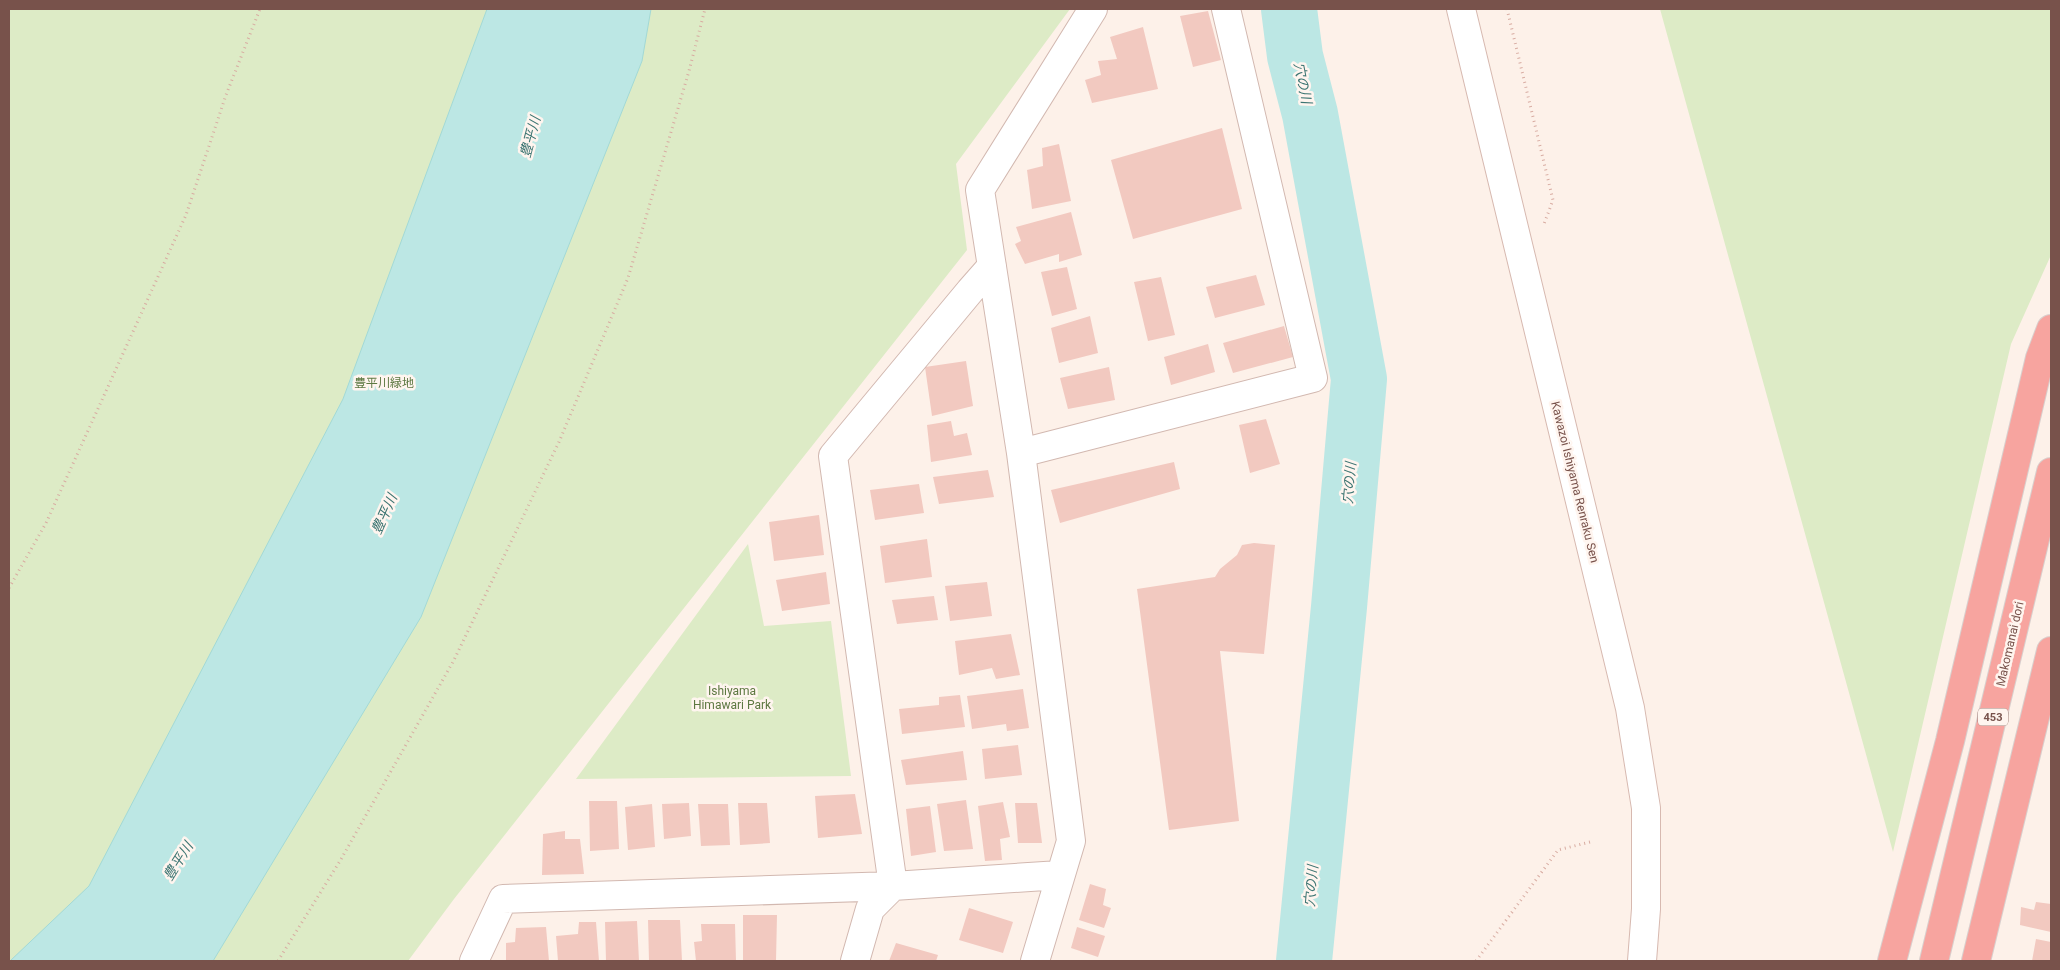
<svg xmlns="http://www.w3.org/2000/svg" width="2060" height="970" font-family="Roboto,'Noto Sans JP',sans-serif">
  <rect width="100%" height="100%" fill="#fdf1e9"/>
  <path fill="#ddebc6" d="M 9,9 L 1070,9 L 956,164 L 967,250 L 454,899 L 408,961 L 9,961 Z
    M 1660,9 L 2051,9 L 2051,255 L 2011,344 L 1893,852 Z
    M 748,544 L 764,626 L 831,621 L 851,776 L 576,779 Z"/>
  <path fill="#bce7e4" stroke="#a2d9d6" d="M 487,9 L 651,9 L 642,61 L 421,617 L 213,961 L 10,961 L 89,886 L 343,399 Z"/>
  <g fill="none" stroke-linecap="round" stroke-linejoin="round">
    <path stroke="#bce7e4" stroke-width="56" d="M 1289,9 L 1295,56 L 1310,114 L 1359,379 L 1339,607 L 1304,961"/>
  </g>
  <path fill="#f2c9c0" d="M 1208,11 L 1221,60 L 1193,67 L 1180,16 Z
    M 1143,27 L 1158,89 L 1092,103 L 1085,80 L 1101,75 L 1098,61 L 1117,59 L 1110,37 Z
    M 1222,128 L 1242,209 L 1133,239 L 1111,160 Z
    M 1059,144 L 1071,201 L 1032,209 L 1027,170 L 1043,166 L 1042,148 Z
    M 1071,212 L 1082,255 L 1059,262 L 1059,254 L 1025,264 L 1015,244 L 1021,241 L 1016,227 Z
    M 1067,267 L 1077,309 L 1052,316 L 1041,272 Z
    M 1256,275 L 1265,305 L 1215,318 L 1206,287 Z
    M 1161,277 L 1175,335 L 1148,341 L 1134,282 Z
    M 1090,316 L 1098,353 L 1059,363 L 1051,328 Z
    M 1284,326 L 1293,357 L 1233,373 L 1223,343 Z
    M 1208,344 L 1215,372 L 1171,385 L 1164,357 Z
    M 966,361 L 973,406 L 932,416 L 925,367 Z
    M 1109,367 L 1115,400 L 1068,409 L 1060,378 Z
    M 1266,419 L 1280,464 L 1250,473 L 1239,425 Z
    M 951,421 L 954,436 L 967,433 L 972,455 L 931,462 L 927,425 Z
    M 1174,462 L 1180,489 L 1060,523 L 1051,490 Z
    M 988,470 L 994,497 L 939,504 L 933,477 Z
    M 919,484 L 924,513 L 875,520 L 870,490 Z
    M 819,515 L 824,555 L 774,561 L 769,522 Z
    M 927,539 L 932,577 L 885,583 L 880,546 Z
    M 1254,543 L 1275,545 L 1264,654 L 1220,651 L 1239,821 L 1169,830 L 1137,589 L 1215,577 L 1220,569 L 1237,555 L 1242,545 Z
    M 826,572 L 830,604 L 782,611 L 776,580 Z
    M 987,582 L 992,616 L 950,621 L 945,586 Z
    M 934,596 L 938,620 L 897,624 L 892,600 Z
    M 1011,634 L 1020,675 L 996,679 L 992,668 L 959,675 L 955,641 Z
    M 1023,689 L 1029,728 L 1007,731 L 1006,724 L 972,729 L 967,696 Z
    M 960,695 L 965,727 L 902,734 L 899,709 L 939,705 L 939,697 Z
    M 1018,745 L 1022,775 L 985,779 L 982,749 Z
    M 963,751 L 967,780 L 906,785 L 901,760 Z
    M 855,794 L 862,834 L 818,838 L 815,796 Z
    M 966,800 L 973,849 L 944,851 L 937,804 Z
    M 589,801 L 617,801 L 619,849 L 590,851 Z
    M 1003,802 L 1010,837 L 1000,839 L 1002,860 L 985,861 L 978,806 Z
    M 689,803 L 691,836 L 664,839 L 662,804 Z
    M 738,803 L 767,803 L 770,843 L 740,845 Z
    M 1015,803 L 1037,803 L 1042,843 L 1018,843 Z
    M 652,804 L 655,847 L 628,850 L 625,807 Z
    M 698,804 L 728,804 L 730,845 L 701,846 Z
    M 930,806 L 936,852 L 911,856 L 906,809 Z
    M 565,831 L 565,839 L 580,839 L 584,874 L 542,875 L 543,834 Z
    M 1090,884 L 1106,889 L 1103,905 L 1111,908 L 1104,928 L 1079,920 Z
    M 2036,902 L 2051,904 L 2051,932 L 2020,925 L 2021,907 L 2034,910 Z
    M 969,908 L 1013,922 L 1003,953 L 959,940 Z
    M 743,915 L 777,915 L 776,961 L 743,961 Z
    M 648,920 L 680,920 L 682,961 L 649,961 Z
    M 637,921 L 639,961 L 606,961 L 605,922 Z
    M 579,922 L 596,922 L 599,961 L 558,961 L 556,936 L 578,934 Z
    M 701,924 L 735,924 L 736,961 L 696,961 L 694,942 L 702,941 Z
    M 546,927 L 549,961 L 506,961 L 506,943 L 515,942 L 516,928 Z
    M 1077,927 L 1105,936 L 1098,957 L 1071,948 Z
    M 2036,939 L 2051,942 L 2051,961 L 2032,961 Z
    M 896,943 L 938,955 L 936,961 L 889,961 Z"/>
  <g fill="none" stroke-linecap="round" stroke-linejoin="round">
    <defs>
      <path id="street" d="M 1021,453 L 1313,378 L 1226,9
        M 474,961 L 503,899 L 893,886 L 1060,875
        M 855,961 L 870,909 L 893,886 L 833,456 L 970,291 L 992,266
        M 1035,961 L 1071,841 L 1021,453 L 980,190 L 1093,9"/>
      <path id="secondary" d="M 1461,9 L 1630,708 L 1646,808 L 1646,909 L 1642,961"/>
      <path id="highway" d="M 1892,961 L 1950,741 L 2040,358 L 2051,329
        M 1934,961 L 2051,472
        M 1976,961 L 2051,651"/>
    </defs>
    <use href="#street" stroke="#d2b8b0" stroke-width="30"/>
    <use href="#secondary" stroke="#d7b9b0" stroke-width="30"/>
    <use href="#highway" stroke="#d9cfcd" stroke-width="30"/>
    <path stroke="#d8aca2" stroke-width="3" stroke-dasharray="1 4" stroke-linecap="butt" d="M 1507,9 L 1553,200 L 1544,224
      M 9,588 L 46,523 L 186,215 L 226,95 L 260,9
      M 278,961 L 340,861 L 454,660 L 559,442 L 628,278 L 689,71 L 705,9
      M 1476,961 L 1558,850 L 1590,842"/>
    <use href="#street" stroke="#fff" stroke-width="28"/>
    <use href="#secondary" stroke="#fff" stroke-width="28"/>
    <use href="#highway" stroke="#f7a49f" stroke-width="28"/>
  </g>
  <g text-anchor="middle" stroke-width="5" stroke-linejoin="round" paint-order="stroke">
    <rect fill="#fff5ef" stroke="#a0837c" stroke-width="1" x="1978" y="708.5" width="30" height="17" rx="4"/>
    <g font-size="11" font-weight="bold" fill="#78524b">
      <text x="1993" y="721">453</text>
    </g>
    <g font-size="12" fill="#5d7841" stroke="#fff5ef">
      <text x="384" y="387">豊平川緑地</text>
      <text x="732" y="695">Ishiyama<tspan x="732" dy="14">Himawari Park</tspan></text>
    </g>
    <g font-size="12" fill="#78524b" stroke="#fff5ef">
      <text transform="translate(1575 482) rotate(76)" y="4">Kawazoi Ishiyama Renraku Sen</text>
      <text transform="translate(2010 644) rotate(-77)" y="4">Makomanai dori</text>
    </g>
    <g font-size="14" font-style="italic" fill="#3c7572" stroke="#fff5ef">
      <text transform="translate(1303 83) rotate(79)" y="5">穴の川</text>
      <text transform="translate(530 137) rotate(-75)" y="5">豊平川</text>
      <text transform="translate(1349 483) rotate(-85)" y="5">穴の川</text>
      <text transform="translate(384 514) rotate(-66)" y="5">豊平川</text>
      <text transform="translate(178 861) rotate(-58)" y="5">豊平川</text>
      <text transform="translate(1311 886) rotate(-85)" y="5">穴の川</text>
    </g>
  </g>
  <rect width="2060" height="970" fill="none" stroke="#78524b" stroke-width="20"/>
</svg>
